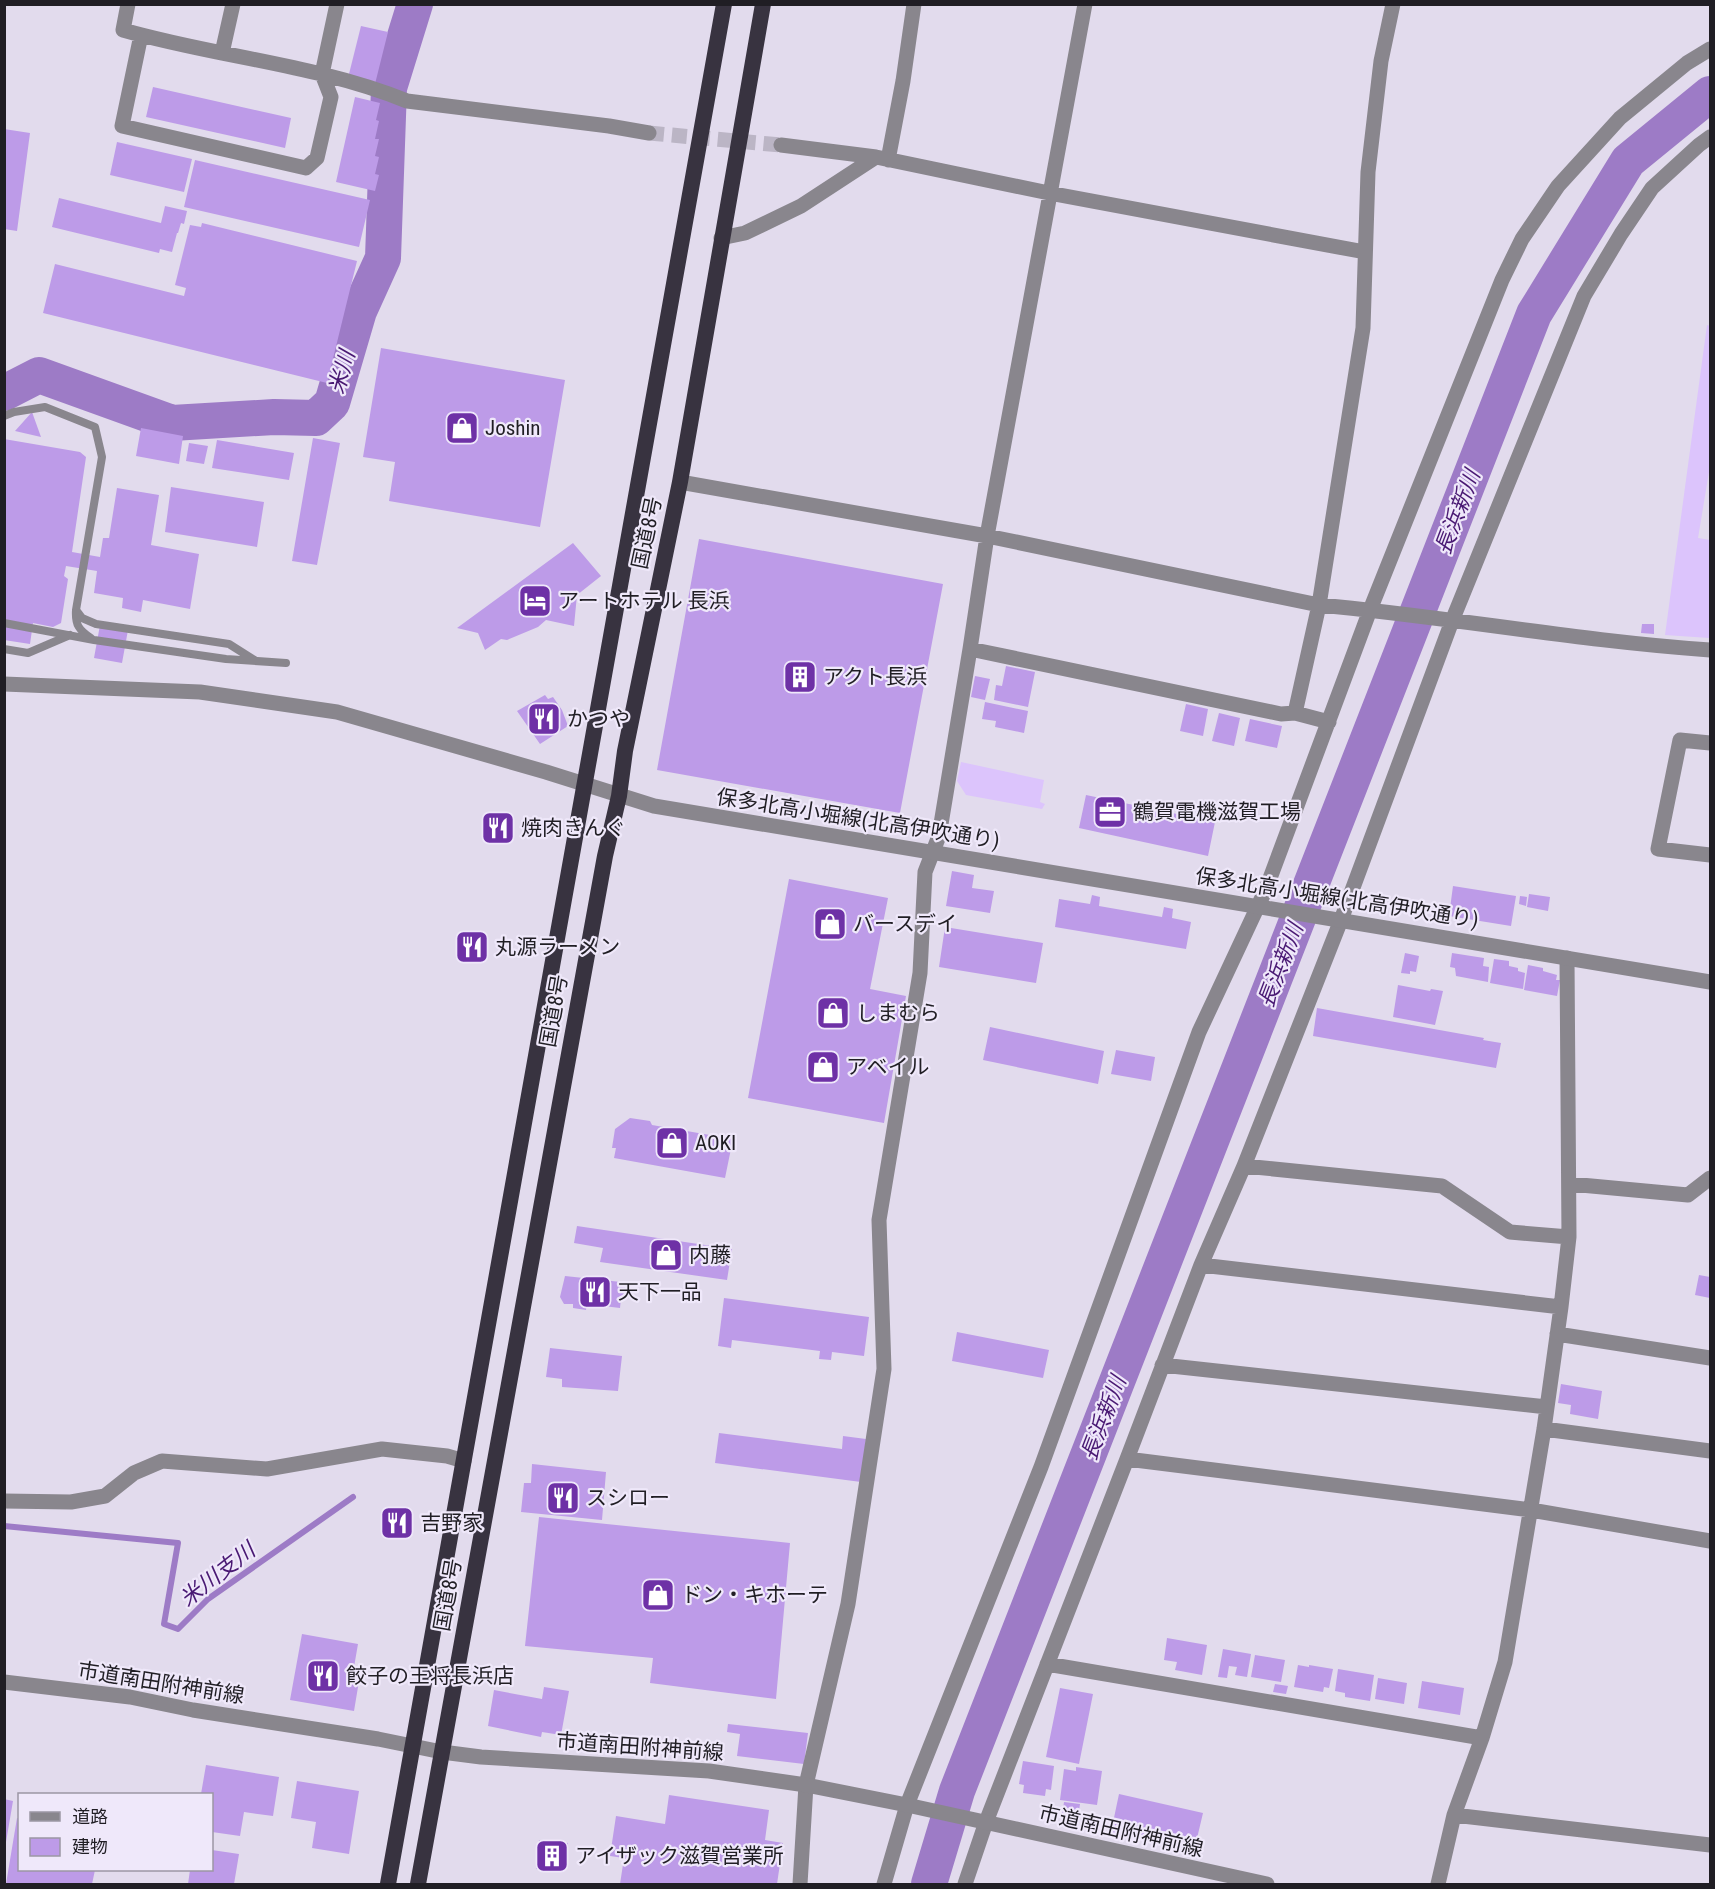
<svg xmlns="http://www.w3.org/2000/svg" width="1715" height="1889" font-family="'Roboto Condensed','Noto Sans JP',sans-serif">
  <rect width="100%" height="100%" fill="#e2dbed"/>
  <path fill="#dcc4fc" d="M 1707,325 L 1710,326 L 1710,466 L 1698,538 L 1710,540 L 1710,638 L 1665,635 Z
    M 961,762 L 1044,780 L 1040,802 L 1045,804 L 1042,809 L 966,795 L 957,781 Z"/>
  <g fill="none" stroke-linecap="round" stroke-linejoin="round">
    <path stroke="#9d7bc6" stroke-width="6" d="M 4,1526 L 178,1543 L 164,1624 L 178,1629 L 208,1599 L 353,1497"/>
    <path stroke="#9d7bc6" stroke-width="36" d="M 4,393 L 39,375 L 172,423 L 274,417 L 316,418 L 332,403 L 359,311 L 383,258 L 389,88 L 415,4
      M 929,1884 L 957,1791 L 1534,314 L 1628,161 L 1710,94"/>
  </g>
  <path fill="#bd9be8" d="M 361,26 L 388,32 L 375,84 L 348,78 Z
    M 153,87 L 291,118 L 285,148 L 146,117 Z
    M 355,97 L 380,103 L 376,120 L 379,121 L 375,139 L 379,139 L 375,156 L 379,157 L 375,174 L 379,175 L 375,191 L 336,182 Z
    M 4,129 L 30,133 L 17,231 L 4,229 Z
    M 117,142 L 192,159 L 184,192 L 110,175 Z
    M 195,160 L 370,200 L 359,247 L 184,207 Z
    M 59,198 L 161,223 L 165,206 L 187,211 L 184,224 L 181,223 L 178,233 L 177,233 L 172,252 L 160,249 L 159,253 L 52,227 Z
    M 202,223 L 357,261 L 327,383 L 43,313 L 55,264 L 184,296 L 186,288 L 175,285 L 190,225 L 201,227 Z
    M 381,348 L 565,380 L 540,527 L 389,501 L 395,462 L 363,457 Z
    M 32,412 L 41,437 L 15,431 Z
    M 141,428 L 183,436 L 179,464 L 136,456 Z
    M 313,438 L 340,443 L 317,565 L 292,561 Z
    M 4,439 L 80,452 L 86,457 L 72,552 L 100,557 L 103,538 L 109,538 L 117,488 L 159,495 L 151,545 L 199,554 L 190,609 L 143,600 L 141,612 L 122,608 L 123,598 L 94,593 L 97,571 L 66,566 L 64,576 L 68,579 L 61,623 L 53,627 L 33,623 L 30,644 L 4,640 Z
    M 217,440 L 294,453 L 289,480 L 212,468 Z
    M 189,443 L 208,446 L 204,464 L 186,461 Z
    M 171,487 L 264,502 L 257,547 L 165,532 Z
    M 699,539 L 943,584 L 900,813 L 657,770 Z
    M 573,543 L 601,576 L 577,595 L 574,626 L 546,620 L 538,627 L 507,640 L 501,639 L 485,650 L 478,633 L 457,628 Z
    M 1642,624 L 1654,624 L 1654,634 L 1641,633 Z
    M 100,625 L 128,630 L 122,663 L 94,658 Z
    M 1006,666 L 1035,672 L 1028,707 L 994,700 L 996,685 L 1002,686 Z
    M 975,676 L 990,679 L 985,700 L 971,697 Z
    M 545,695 L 548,699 L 553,697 L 562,710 L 568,726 L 540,744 L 517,711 Z
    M 985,702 L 1028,711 L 1024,733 L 995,727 L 996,721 L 982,719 Z
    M 1186,704 L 1208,709 L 1203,736 L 1180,731 Z
    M 1219,713 L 1240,718 L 1234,746 L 1212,741 Z
    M 1250,719 L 1282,726 L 1277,748 L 1245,741 Z
    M 1086,795 L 1215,822 L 1208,856 L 1079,828 Z
    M 952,871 L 974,875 L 972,888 L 994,891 L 990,913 L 946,906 Z
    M 789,879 L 888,898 L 870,989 L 906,996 L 884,1123 L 748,1098 Z
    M 1453,886 L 1516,896 L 1511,926 L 1449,916 Z
    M 1529,894 L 1550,897 L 1548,911 L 1527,907 Z
    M 1092,895 L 1100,897 L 1099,906 L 1162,917 L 1164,907 L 1173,909 L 1172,918 L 1191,922 L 1186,949 L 1055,927 L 1059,899 L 1090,904 Z
    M 1520,896 L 1527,897 L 1526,906 L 1519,904 Z
    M 945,927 L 1043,943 L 1036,983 L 939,967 Z
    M 1405,953 L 1419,956 L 1416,972 L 1410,971 L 1410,974 L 1401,973 Z
    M 1452,953 L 1484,958 L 1483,966 L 1489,967 L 1488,982 L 1456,976 L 1455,968 L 1450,967 Z
    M 1494,959 L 1509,961 L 1509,966 L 1518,968 L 1518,971 L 1525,973 L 1523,989 L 1490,983 Z
    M 1528,965 L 1543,968 L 1543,971 L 1557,975 L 1556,980 L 1560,980 L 1557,996 L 1524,990 Z
    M 1398,985 L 1430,991 L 1431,989 L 1443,991 L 1435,1025 L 1393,1017 Z
    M 1317,1008 L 1484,1038 L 1483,1040 L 1501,1043 L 1496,1068 L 1313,1036 Z
    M 990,1027 L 1104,1051 L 1098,1084 L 983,1060 Z
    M 1116,1050 L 1155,1057 L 1151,1081 L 1111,1074 Z
    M 630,1118 L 650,1121 L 652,1125 L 733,1139 L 725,1178 L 614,1158 L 616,1148 L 612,1148 L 615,1129 Z
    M 577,1226 L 732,1249 L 727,1280 L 600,1262 L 603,1248 L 574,1243 Z
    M 1699,1275 L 1710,1277 L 1710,1298 L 1695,1295 Z
    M 565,1276 L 621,1282 L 621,1287 L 630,1288 L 628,1298 L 621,1298 L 620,1308 L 587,1304 L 586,1310 L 573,1308 L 573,1304 L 564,1304 L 560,1297 Z
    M 724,1298 L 869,1317 L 864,1356 L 832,1352 L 831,1360 L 819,1359 L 820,1351 L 732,1340 L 731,1348 L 718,1346 Z
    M 957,1332 L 1049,1350 L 1043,1378 L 952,1361 Z
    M 550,1348 L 622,1356 L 618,1391 L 562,1387 L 562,1379 L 546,1377 Z
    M 1561,1384 L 1602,1391 L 1598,1419 L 1570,1414 L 1571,1405 L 1558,1403 Z
    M 719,1433 L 842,1449 L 843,1436 L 866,1439 L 861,1482 L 715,1463 Z
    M 532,1464 L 606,1472 L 602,1520 L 521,1512 L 524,1483 L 531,1483 Z
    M 539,1517 L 790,1543 L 776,1699 L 650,1683 L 653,1658 L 525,1646 Z
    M 302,1634 L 358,1644 L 354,1667 L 361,1669 L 354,1711 L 290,1700 Z
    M 1167,1638 L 1207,1645 L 1202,1675 L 1175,1670 L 1177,1662 L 1164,1660 Z
    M 1223,1649 L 1251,1654 L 1247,1677 L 1235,1675 L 1237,1667 L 1229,1666 L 1227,1678 L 1218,1677 Z
    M 1255,1655 L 1285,1660 L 1281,1682 L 1251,1677 Z
    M 1298,1665 L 1309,1667 L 1309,1665 L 1333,1669 L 1329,1688 L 1324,1687 L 1323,1692 L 1294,1687 Z
    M 1338,1669 L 1374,1675 L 1370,1701 L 1345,1697 L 1345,1693 L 1335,1691 Z
    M 1378,1678 L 1407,1683 L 1404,1704 L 1375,1699 Z
    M 1422,1681 L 1464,1688 L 1460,1715 L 1418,1708 Z
    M 1275,1684 L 1288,1686 L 1286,1694 L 1273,1692 Z
    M 544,1687 L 569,1691 L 561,1735 L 542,1732 L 541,1737 L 488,1726 L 494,1690 L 542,1699 Z
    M 1060,1688 L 1093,1694 L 1079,1764 L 1046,1757 Z
    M 728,1724 L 808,1733 L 804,1764 L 737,1756 L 740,1734 L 727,1732 Z
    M 1023,1761 L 1054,1766 L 1051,1790 L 1046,1789 L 1045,1796 L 1023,1793 L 1024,1785 L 1019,1784 Z
    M 206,1765 L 279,1777 L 273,1816 L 244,1812 L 240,1836 L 212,1832 L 212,1794 L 201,1794 Z
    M 1076,1767 L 1102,1771 L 1097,1805 L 1060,1800 L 1064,1769 L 1076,1771 Z
    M 297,1781 L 359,1791 L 349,1854 L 312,1848 L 316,1822 L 291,1818 Z
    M 1119,1794 L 1203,1813 L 1194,1851 L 1111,1832 Z
    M 669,1795 L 769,1810 L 765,1840 L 783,1843 L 777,1884 L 620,1884 L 624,1858 L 610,1856 L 616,1816 L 665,1824 Z
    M 4,1799 L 13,1801 L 6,1842 L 4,1842 Z
    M 1064,1802 L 1080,1804 L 1078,1818 L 1062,1816 Z
    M 17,1818 L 20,1819 L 20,1870 L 95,1870 L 92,1884 L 6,1884 Z
    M 539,1840 L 568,1843 L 565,1871 L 536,1869 Z
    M 212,1850 L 239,1854 L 234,1884 L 188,1884 L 190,1870 L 212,1870 Z"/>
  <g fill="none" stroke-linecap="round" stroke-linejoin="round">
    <path stroke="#bbb5c5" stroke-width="15" stroke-dasharray="15 8" stroke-linecap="butt" d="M 649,133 L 781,145"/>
    <path stroke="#89868d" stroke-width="8" d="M 4,416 L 14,412 L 45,407 L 95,427 L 102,457 L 76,610 L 82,618 L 96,624 L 229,644 L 256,661
      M 76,610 C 75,625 79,630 91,638
      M 4,623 L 94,640 L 226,659 L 286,663
      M 4,649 L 28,653 L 70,635"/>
    <path stroke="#89868d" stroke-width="15" d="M 128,4 L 123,30 C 216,57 316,64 407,101 L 609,126 L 649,133
      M 141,35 L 122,126 L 306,168 L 317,158 L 331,97 L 322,74 L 337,4
      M 222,53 L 233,4
      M 781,145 L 876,157
      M 888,160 L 903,81 L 914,4
      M 721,238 L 745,233 L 801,206 L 876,157 L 1049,193 L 1365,252
      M 680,482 L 987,536 L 1319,605 C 1450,617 1579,641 1710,650
      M 970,649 L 1281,714 L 1295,713
      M 1329,722 L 1295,713 L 1319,605 L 1363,328 L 1368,172 L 1381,61 L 1393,4
      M 1710,743 L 1680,740 L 1658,849 L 1710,855
      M 1244,1166 L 1442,1186 L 1510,1232 L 1569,1237
      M 1570,1184 L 1688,1195 L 1710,1178
      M 1201,1265 L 1561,1307
      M 1557,1334 L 1710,1358
      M 1162,1365 L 1547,1407
      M 1544,1429 L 1710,1451
      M 1127,1459 L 1531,1510 L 1710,1541
      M 4,1501 L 71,1502 L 105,1496 L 134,1473 L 162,1461 L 267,1469 L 382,1449 L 447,1456 L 464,1461
      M 1047,1664 L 1482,1738
      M 1454,1815 L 1710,1845
      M 800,1884 L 806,1785 L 848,1604 L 884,1369 L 879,1220 L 920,973 L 925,872 L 939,836 L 970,649 L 987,536 L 1085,4
      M 884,1884 L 907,1805 L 1041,1467 L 1199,1032 L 1266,889 L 1370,610 L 1502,280 L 1522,239 L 1558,186 L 1620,118 L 1687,63 L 1710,49
      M 965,1884 L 986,1822 L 1127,1459 L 1201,1265 L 1244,1166 L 1341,920 L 1452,621 L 1584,296 L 1621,234 L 1652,188 L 1699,145 L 1710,137
      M 1438,1884 L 1454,1815 L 1482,1738 L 1505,1662 L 1544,1429 L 1561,1307 L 1569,1237 L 1567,958"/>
    <path stroke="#89868d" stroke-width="15" d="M 4,684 L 200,692 L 337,712 L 546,772 L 654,806 L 1710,982
      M 4,1682 L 130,1697 L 193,1710 L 378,1739 L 442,1752 L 481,1757 L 709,1771 L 806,1785 L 907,1805 L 1267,1884"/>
    <path stroke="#383340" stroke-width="16" d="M 388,1884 L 724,4
      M 418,1884 L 605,856 L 619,796 L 625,751 L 680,482 L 763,4"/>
  </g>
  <defs>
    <symbol id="shop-square" viewBox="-11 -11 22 22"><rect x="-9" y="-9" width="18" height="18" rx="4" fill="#6e31a6" stroke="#efe8fa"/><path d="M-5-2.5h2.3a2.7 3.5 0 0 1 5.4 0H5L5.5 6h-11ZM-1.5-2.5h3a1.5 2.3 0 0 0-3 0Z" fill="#fff"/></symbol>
    <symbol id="hotel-square" viewBox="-11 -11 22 22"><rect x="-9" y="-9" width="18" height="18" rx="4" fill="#6e31a6" stroke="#efe8fa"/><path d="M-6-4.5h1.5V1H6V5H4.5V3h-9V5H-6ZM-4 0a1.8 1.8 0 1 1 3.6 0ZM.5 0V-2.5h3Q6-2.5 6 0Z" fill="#fff"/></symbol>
    <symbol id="building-square" viewBox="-11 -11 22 22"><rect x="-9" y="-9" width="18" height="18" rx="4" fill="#6e31a6" stroke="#efe8fa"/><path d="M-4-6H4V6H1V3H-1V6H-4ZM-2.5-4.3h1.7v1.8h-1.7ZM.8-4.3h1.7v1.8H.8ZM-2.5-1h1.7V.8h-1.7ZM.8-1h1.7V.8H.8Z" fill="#fff"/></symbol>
    <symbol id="restaurant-square" viewBox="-11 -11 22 22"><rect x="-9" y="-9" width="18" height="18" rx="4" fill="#6e31a6" stroke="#efe8fa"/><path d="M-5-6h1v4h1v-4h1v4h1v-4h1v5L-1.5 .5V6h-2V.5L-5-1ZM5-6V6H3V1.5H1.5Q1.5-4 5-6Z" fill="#fff"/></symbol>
    <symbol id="office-square" viewBox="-11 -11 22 22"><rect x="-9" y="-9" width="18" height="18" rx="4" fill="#6e31a6" stroke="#efe8fa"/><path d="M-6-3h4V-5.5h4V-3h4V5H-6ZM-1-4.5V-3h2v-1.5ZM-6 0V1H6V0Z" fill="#fff"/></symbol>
  </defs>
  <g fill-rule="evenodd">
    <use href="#shop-square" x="443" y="409" width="38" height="38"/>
    <use href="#hotel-square" x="516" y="582" width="38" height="38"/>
    <use href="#building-square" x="781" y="658" width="38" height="38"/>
    <use href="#restaurant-square" x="525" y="700" width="38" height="38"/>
    <use href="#office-square" x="1091" y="793" width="38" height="38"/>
    <use href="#restaurant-square" x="479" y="809" width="38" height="38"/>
    <use href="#shop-square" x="811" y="905" width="38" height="38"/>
    <use href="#restaurant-square" x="453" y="928" width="38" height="38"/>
    <use href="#shop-square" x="814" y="994" width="38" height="38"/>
    <use href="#shop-square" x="804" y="1048" width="38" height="38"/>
    <use href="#shop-square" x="653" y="1124" width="38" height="38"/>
    <use href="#shop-square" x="647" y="1236" width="38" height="38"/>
    <use href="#restaurant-square" x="576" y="1273" width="38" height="38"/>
    <use href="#restaurant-square" x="544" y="1479" width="38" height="38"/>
    <use href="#restaurant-square" x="378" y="1504" width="38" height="38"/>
    <use href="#shop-square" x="639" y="1576" width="38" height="38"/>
    <use href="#restaurant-square" x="304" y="1657" width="38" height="38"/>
    <use href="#building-square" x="533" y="1837" width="38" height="38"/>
  </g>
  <g text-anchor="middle" stroke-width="4.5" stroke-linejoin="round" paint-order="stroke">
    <g font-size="21" fill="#201e24" stroke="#efe8fa" text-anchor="start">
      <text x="485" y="435">Joshin</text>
      <text x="558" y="608">アートホテル 長浜</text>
      <text x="823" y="684">アクト長浜</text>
      <text x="567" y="726">かつや</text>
      <text x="1133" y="819">鶴賀電機滋賀工場</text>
      <text x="521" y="835">焼肉きんぐ</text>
      <text x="853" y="931">バースデイ</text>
      <text x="495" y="954">丸源ラーメン</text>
      <text x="856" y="1020">しまむら</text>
      <text x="846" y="1074">アベイル</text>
      <text x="695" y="1150">AOKI</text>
      <text x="689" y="1262">内藤</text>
      <text x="618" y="1299">天下一品</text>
      <text x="586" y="1505">スシロー</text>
      <text x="420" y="1530">吉野家</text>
      <text x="681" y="1602">ドン・キホーテ</text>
      <text x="346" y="1683">餃子の王将長浜店</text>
      <text x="575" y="1863">アイザック滋賀営業所</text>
    </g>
    <g font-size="21" fill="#201e24" stroke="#efe8fa">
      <text transform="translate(647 533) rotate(-78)" y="7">国道8号</text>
      <text transform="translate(858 819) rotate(9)" y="7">保多北高小堀線(北高伊吹通り)</text>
      <text transform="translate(1337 898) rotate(9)" y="7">保多北高小堀線(北高伊吹通り)</text>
      <text transform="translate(554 1011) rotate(-80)" y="7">国道8号</text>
      <text transform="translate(448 1595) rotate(-80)" y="7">国道8号</text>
      <text transform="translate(161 1683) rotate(9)" y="7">市道南田附神前線</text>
      <text transform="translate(640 1747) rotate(4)" y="7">市道南田附神前線</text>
      <text transform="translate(1121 1831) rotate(13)" y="7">市道南田附神前線</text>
    </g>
    <g font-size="22" font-style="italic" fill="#491973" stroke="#efe8fa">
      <text transform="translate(341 372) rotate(-74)" y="8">米川</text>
      <text transform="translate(1457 512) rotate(-69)" y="8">長浜新川</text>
      <text transform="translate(1280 965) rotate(-69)" y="8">長浜新川</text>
      <text transform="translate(1103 1418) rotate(-69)" y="8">長浜新川</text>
      <text transform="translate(217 1574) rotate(-38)" y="8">米川支川</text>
    </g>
  </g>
  <rect width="1715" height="1889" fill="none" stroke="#201e24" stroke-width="12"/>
  <rect x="18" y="1793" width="195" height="78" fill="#efe8fa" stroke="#9c97a4" stroke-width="1.5"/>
  <rect x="30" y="1812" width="30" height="9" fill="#89868d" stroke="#9c97a4" stroke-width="1.5"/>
  <text x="72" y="1823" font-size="18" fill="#201e24">道路</text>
  <rect x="30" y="1838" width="30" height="18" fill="#bd9be8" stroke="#9c97a4" stroke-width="1.5"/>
  <text x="72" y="1853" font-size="18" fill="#201e24">建物</text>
</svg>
